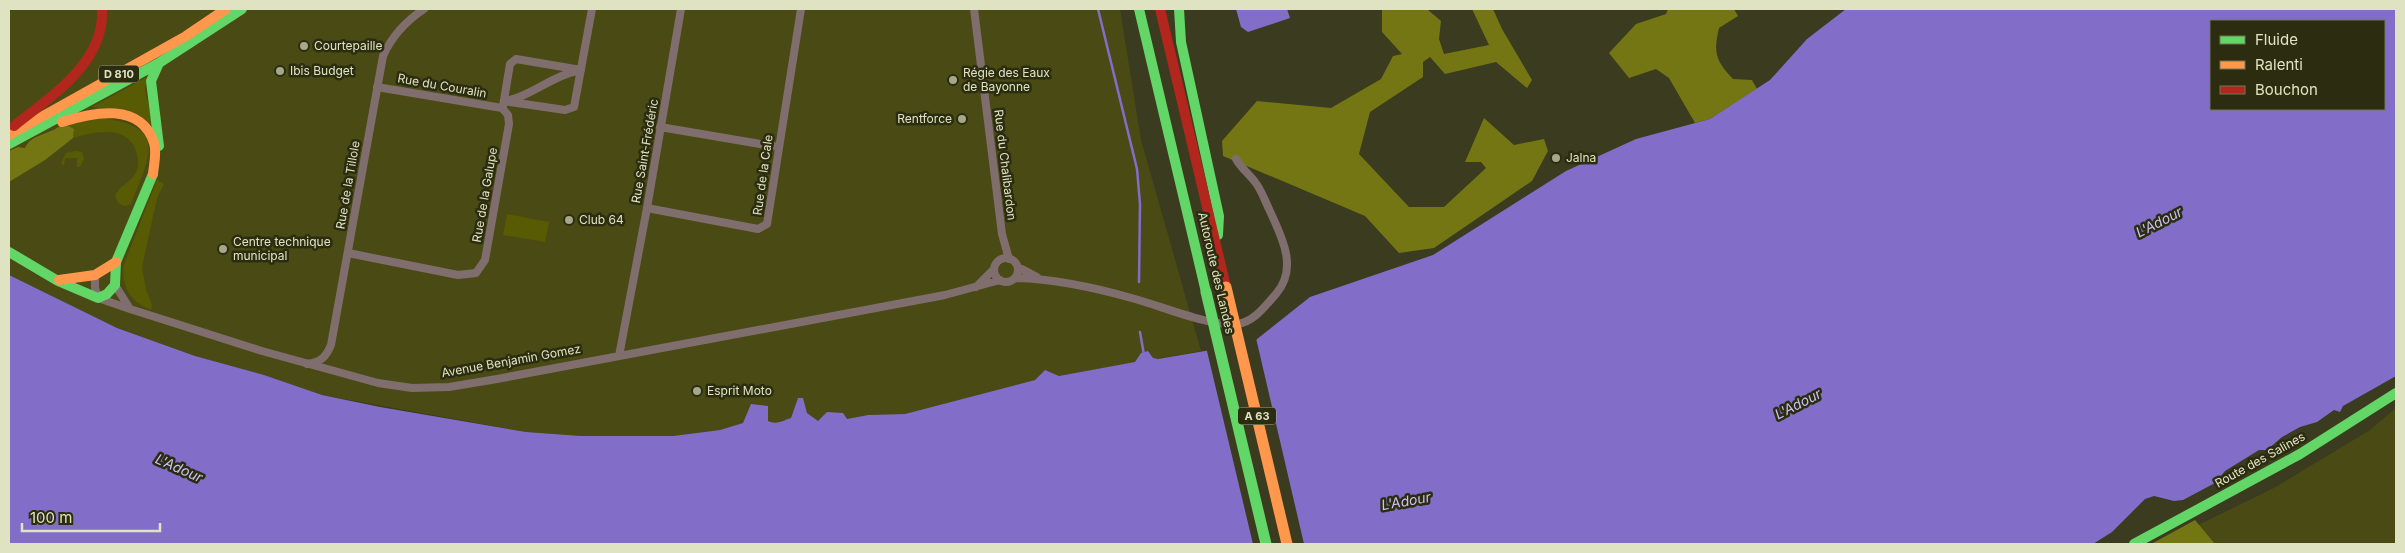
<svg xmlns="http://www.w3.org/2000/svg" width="2405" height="553" font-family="Inter,sans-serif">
  <rect width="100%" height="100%" fill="#3a3b1f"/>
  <path fill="#4a4b14" d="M 9,9 L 1120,9 L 1141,140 L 1201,351 L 1059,376 L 1045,370 L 1035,380 L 905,414 L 868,415 L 847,419 L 824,418 L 818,421 L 807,413 L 803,399 L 798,398 L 791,418 L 779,423 L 773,424 L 768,421 L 743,423 L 720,430 L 673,436 L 581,436 L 526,432 L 322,395 L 264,375 L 195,356 L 117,328 L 9,275 Z
    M 2396,408 L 2396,544 L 2167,544 L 2190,529 L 2274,488 L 2370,430 Z"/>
  <path fill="#585a04" d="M 147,77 L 145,90 L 153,125 L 109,109 L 92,107 Z
    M 100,118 C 169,126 150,155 131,204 L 125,206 L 118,203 L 115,196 C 119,185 133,182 137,170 C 139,165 138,159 137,154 C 130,124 95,131 73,138 L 74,129 L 69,126 L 79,119 Z
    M 76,151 L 82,152 L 84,159 L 80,167 L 77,167 L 77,158 L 65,158 L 64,166 L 61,163 L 66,153 Z
    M 157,180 L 164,184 L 157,198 L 142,267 L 146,290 L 152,305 L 151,310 C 131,301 123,290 123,267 Z
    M 507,214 L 549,222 L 545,242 L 503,235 Z"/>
  <path fill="#747614" d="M 1382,9 L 1427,9 L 1441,21 L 1439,39 L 1444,54 L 1489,45 L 1472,9 L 1493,9 L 1502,29 L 1532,80 L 1527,88 L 1496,62 L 1445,74 L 1430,57 L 1423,62 L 1423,77 L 1370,112 L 1359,154 L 1409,207 L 1444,207 L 1486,168 L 1481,162 L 1465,162 L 1484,118 L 1514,145 L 1544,139 L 1548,151 L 1532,181 L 1434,248 L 1399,253 L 1365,216 L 1223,156 L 1222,141 L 1257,101 L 1331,108 L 1381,79 L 1393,56 L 1402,54 L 1382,32 Z
    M 1668,9 L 1734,9 L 1738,16 L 1719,28 C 1713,53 1716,61 1733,79 L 1752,80 L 1757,89 L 1710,119 L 1695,123 L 1669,78 L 1656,69 L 1629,78 L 1609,53 L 1636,24 L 1666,14 Z
    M 60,126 L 69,126 L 74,129 L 73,138 L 45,160 L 9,182 L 9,151 L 18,147 L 25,148 C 31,134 48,135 60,126 Z
    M 2195,520 L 2215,544 L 2152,544 L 2153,543 Z"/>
  <path fill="#826ec9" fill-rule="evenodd" d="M 1236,9 L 1287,9 L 1290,18 L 1248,32 L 1241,27 Z
    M 1846,9 L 2396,9 L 2396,376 L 2343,406 L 2340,412 L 2334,410 L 2317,422 L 2300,427 L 2282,437 L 2267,450 L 2259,450 L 2225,471 L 2215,483 L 2183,500 L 2174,501 L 2154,496 L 2145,499 L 2112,532 L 2093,544 L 9,544 L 9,275 L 117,328 L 195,356 L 264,375 L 322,395 L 380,407 L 526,432 L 581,436 L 673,436 L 720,430 L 743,423 L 751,404 L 768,406 L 768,421 C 776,425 782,421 791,418 L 798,398 L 803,398 L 807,413 L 818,421 L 827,412 L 843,413 L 847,419 L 868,415 L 905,414 L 1035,380 L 1045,370 L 1059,376 L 1135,362 L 1141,353 L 1148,351 L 1153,358 L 1158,359 L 1252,343 L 1310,297 L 1433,255 L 1566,171 L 1636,139 L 1710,119 L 1770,80 L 1807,39 ZM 2211,21 L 2384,21 L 2384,109 L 2211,109 Z"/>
  <path fill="#3a3b1f" d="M 1256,338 L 1304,544 L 1253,544 L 1206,347 Z"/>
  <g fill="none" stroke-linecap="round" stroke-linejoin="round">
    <path stroke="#826ec9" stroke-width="2.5" d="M 1098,9 L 1137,169 L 1140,204 L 1139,282
      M 1140,332 L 1144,355"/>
    <path stroke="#806e6e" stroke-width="8" d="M 974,9 L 1002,234 L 1009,259
      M 377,87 L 502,108
      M 510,100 C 534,94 552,76 577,71
      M 504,101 L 565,110 L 574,107 L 592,9
      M 503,106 L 510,64 L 516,59 L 581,70
      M 660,127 L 778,147
      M 647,208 L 758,229 L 767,224 L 801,9
      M 348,253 L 458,275 L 476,273 L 485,260 L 509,124 L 508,115 L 502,108
      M994 270a12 12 0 1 1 24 0a12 12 0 1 1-24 0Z
      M 1018,267 L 1037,277
      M 95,275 L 95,288 L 98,298 L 130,309 L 262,351 L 378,383 L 412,388 L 449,387 L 497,379 L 945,295 L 1000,280
      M 1016,278 C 1055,279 1097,288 1135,299 C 1161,306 1214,328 1238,324 C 1255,321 1265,306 1276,294 C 1299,267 1281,236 1269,209 C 1265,201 1261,189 1255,182 C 1249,174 1241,168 1236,159
      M 115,285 L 130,309
      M 976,287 L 994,269
      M 619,356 L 647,208 L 681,9
      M 307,364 C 321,362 326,357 331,345 L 383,56 C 392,36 406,21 424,9"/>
    <path stroke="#63d668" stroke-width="10" d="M 1139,9 L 1206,292
      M 1179,9 L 1181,42 L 1219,216 L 1218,235
      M 159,63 L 151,81 L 159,146
      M 9,144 L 159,63 L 242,9
      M 9,252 L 58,281 L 98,298 L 107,294 L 115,285 L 116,262 L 153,174
      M 2134,544 L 2300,454 L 2396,393"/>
    <path stroke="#ff974d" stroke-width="10" d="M 62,122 C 93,112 141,102 154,143 C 157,152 154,164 153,174
      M 9,135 L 186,36 L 226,9
      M 59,280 L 95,275 L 116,262"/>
    <path stroke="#b3261e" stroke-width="10" d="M 1160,9 L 1226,287
      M 14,126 C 51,96 105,63 102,9"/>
    <path stroke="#63d668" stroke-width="11" d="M 1206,292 L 1266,544"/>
    <path stroke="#ff974d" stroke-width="11" d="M 1226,287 L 1287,544"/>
  </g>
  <g fill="#a6a889" stroke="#2b2c10" stroke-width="2">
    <circle cx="304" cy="46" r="5"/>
    <circle cx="280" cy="71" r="5"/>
    <circle cx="953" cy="80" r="5"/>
    <circle cx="962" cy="119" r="5"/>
    <circle cx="1556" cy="158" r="5"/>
    <circle cx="569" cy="220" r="5"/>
    <circle cx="223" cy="249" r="5"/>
    <circle cx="697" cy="391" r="5"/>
  </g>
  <g text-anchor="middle" stroke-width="5" stroke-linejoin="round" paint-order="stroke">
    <g fill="#2b2c10" stroke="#aaac8d" stroke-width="1">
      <rect x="99" y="65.5" width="40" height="17" rx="4"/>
      <rect x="1238" y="407.5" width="38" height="17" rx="4"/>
    </g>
    <g font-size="11" font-weight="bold" fill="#e0e3c2">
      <text x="119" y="78">D 810</text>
      <text x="1257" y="420">A 63</text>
    </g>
    <g font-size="12" fill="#e0e3c2" stroke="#2b2c10" text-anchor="start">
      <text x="314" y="50">Courtepaille</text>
      <text x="290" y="75">Ibis Budget</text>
      <text x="963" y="77">Régie des Eaux<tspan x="963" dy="14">de Bayonne</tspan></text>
      <text x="952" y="123" text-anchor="end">Rentforce</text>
      <text x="1566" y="162">Jalna</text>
      <text x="579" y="224">Club 64</text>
      <text x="233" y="246">Centre technique<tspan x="233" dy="14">municipal</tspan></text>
      <text x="707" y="395">Esprit Moto</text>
    </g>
    <g font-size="12" fill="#e0e3c2" stroke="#2b2c10">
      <text transform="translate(442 86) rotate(10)" y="4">Rue du Couralin</text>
      <text transform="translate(645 151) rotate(-80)" y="4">Rue Saint-Frédéric</text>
      <text transform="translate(1005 165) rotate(83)" y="4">Rue du Chalibardon</text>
      <text transform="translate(763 175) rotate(-82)" y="4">Rue de la Cale</text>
      <text transform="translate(348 185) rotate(-80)" y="4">Rue de la Tillole</text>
      <text transform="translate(485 195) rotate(-80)" y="4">Rue de la Galupe</text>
      <text transform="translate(1216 273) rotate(77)" y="4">Autoroute des Landes</text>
      <text transform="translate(511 361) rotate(-10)" y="4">Avenue Benjamin Gomez</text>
      <text transform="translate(2260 460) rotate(-29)" y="4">Route des Salines</text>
    </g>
    <g font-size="14" font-style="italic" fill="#c9c2f6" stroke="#2b2c10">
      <text transform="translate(2159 222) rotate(-27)" y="5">L'Adour</text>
      <text transform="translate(1798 404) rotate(-27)" y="5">L'Adour</text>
      <text transform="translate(179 468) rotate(24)" y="5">L'Adour</text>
      <text transform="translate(1406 501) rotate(-10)" y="5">L'Adour</text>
    </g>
  </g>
  <rect width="2405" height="553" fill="none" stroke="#e0e3c2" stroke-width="20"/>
  <rect x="2210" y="20" width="175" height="90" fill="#2b2c10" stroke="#737557"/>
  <rect x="2220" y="36" width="25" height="8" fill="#63d668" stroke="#737557"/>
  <text x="2255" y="45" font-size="15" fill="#e0e3c2">Fluide</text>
  <rect x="2220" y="61" width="25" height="8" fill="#ff974d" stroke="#737557"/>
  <text x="2255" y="70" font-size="15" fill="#e0e3c2">Ralenti</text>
  <rect x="2220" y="86" width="25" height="8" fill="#b3261e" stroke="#737557"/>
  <text x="2255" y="95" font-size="15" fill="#e0e3c2">Bouchon</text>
  <path d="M22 523v8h138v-8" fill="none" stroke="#e0e3c2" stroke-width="2.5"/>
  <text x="30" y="523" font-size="15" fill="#e0e3c2" stroke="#2b2c10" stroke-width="4" paint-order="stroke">100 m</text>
</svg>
